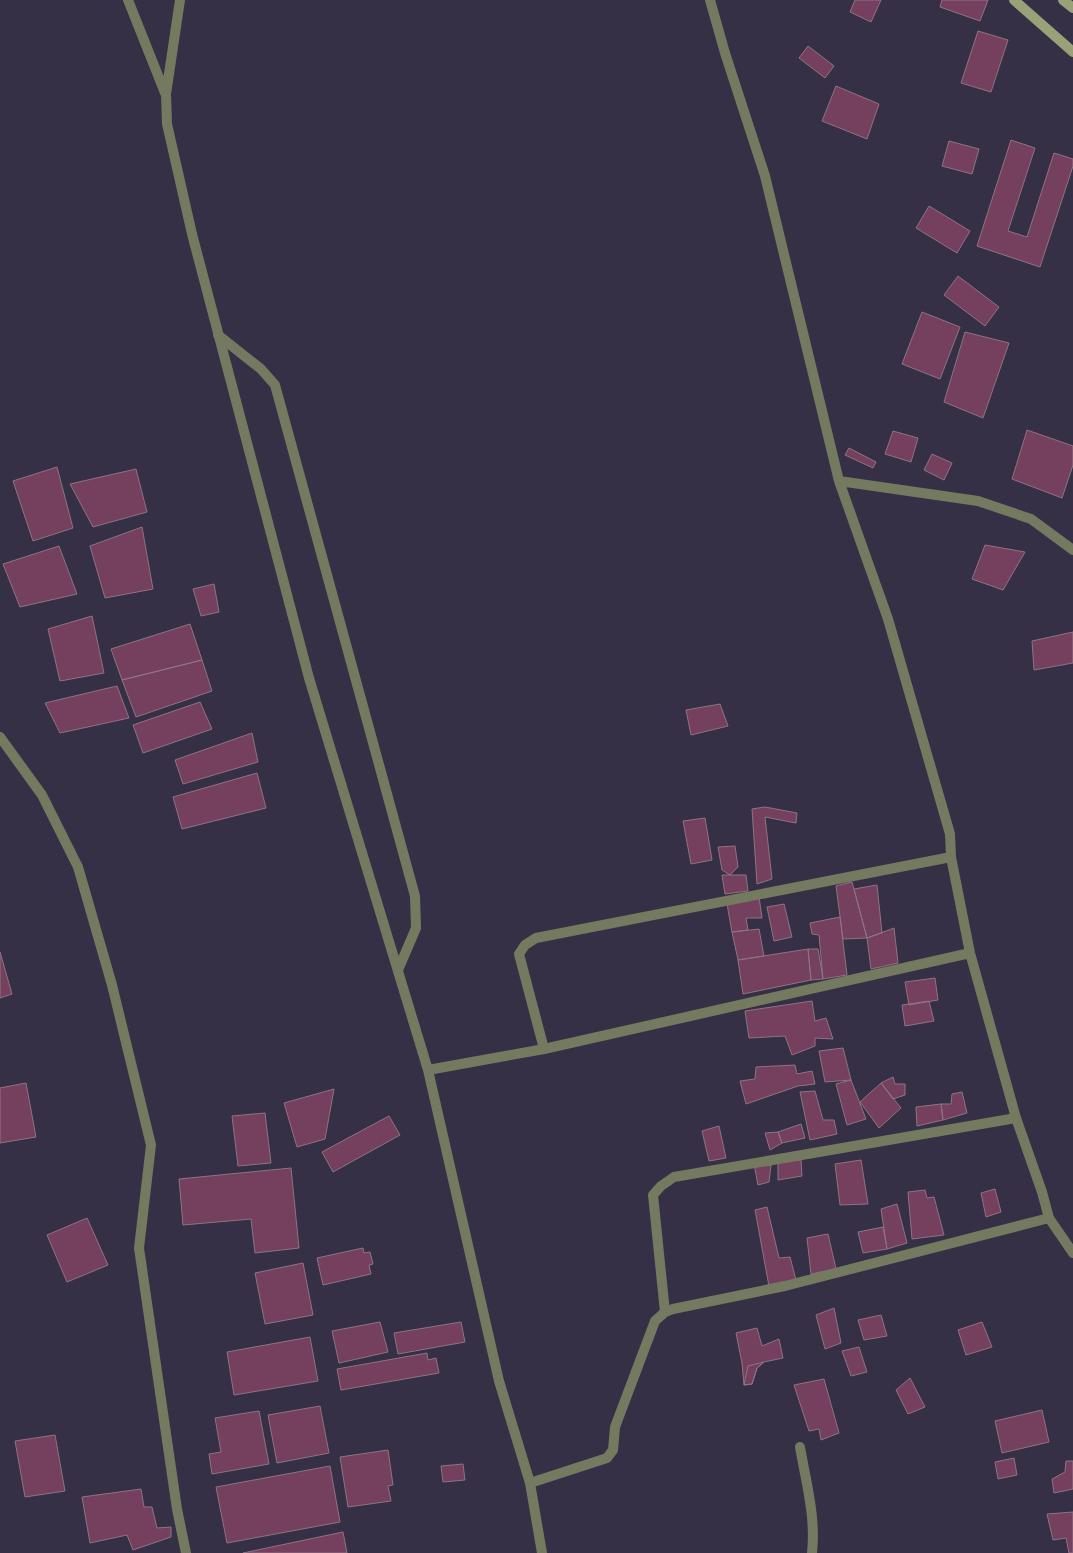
<svg xmlns="http://www.w3.org/2000/svg" width="1073" height="1553" font-family="Manrope,sans-serif">
<style>
.building{fill:#753f5e;stroke:#8e7482}
.lines{fill:none;stroke-linecap:round;stroke-linejoin:round}
.service{stroke:#747a60;stroke-width:10}
.minor{stroke:#747a60;stroke-width:10}
.secondary{stroke:#98a177;stroke-width:10}
</style>
<rect width="100%" height="100%" fill="#353046"/>
<path class="building" d="M855,0h26l-10,22 -21,-10z
M942,0h46l-8,21 -40,-14z
M978,31l30,9 -17,52 -30,-9z
M808,46l26,20 -9,12 -26,-20z
M836,86l43,18 -12,35 -45,-18z
M1011,140l24,8 -27,83 19,6 27,-84 19,6v7l-33,101 -63,-21z
M949,141l30,8 -7,25 -30,-8z
M929,206l41,25 -13,22 -41,-25z
M958,276l41,31 -14,19 -41,-31z
M922,312l38,15 -20,52 -38,-15z
M965,332l44,11 -26,75 -39,-16z
M1027,430l46,16v19l-11,33 -50,-19z
M893,431l25,7 -7,24 -26,-8z
M849,448l27,14 -3,6 -28,-13z
M932,454l20,9 -8,17 -20,-10z
M57,467l16,61 -40,13 -20,-60z
M136,469l11,43 -54,15 -23,-43z
M142,527l11,62 -48,9 -15,-52z
M985,545l40,7 -22,38 -31,-11z
M59,546l18,48 -57,13 -17,-43z
M214,584l5,28 -18,4 -8,-27z
M92,616l12,57 -44,8 -12,-52z
M190,624l12,36 -80,20 -11,-31z
M1073,632v31l-39,7 -2,-29z
M202,660l10,31 -76,26 -14,-37z
M117,686l12,32 -69,15 -15,-30z
M200,702l12,27 -69,24 -10,-28z
M720,704l8,22 -37,9 -5,-25z
M252,733l6,29 -75,22 -8,-24z
M257,773l9,35 -84,21 -9,-32z
M765,807l32,6 -1,10 -31,-6 7,62 -15,5 -5,-75z
M705,818l7,42 -21,4 -8,-43z
M735,846l3,21 -8,8 -8,-5 -4,-23z
M722,875h24l2,16 -23,3z
M852,882l15,56 -24,1 -7,-53z
M877,885l5,48 -15,5 -13,-49z
M759,897l3,21h-16l2,12 -16,2 -5,-28z
M784,904l8,33 -18,4 -7,-34z
M840,917l7,58 -24,4 -4,-44 -7,-1 -2,-11z
M894,928l4,35 -27,6 -4,-31z
M759,929l5,27 -26,4 -6,-28z
M808,949l3,31 -68,14 -5,-34z
M808,949h10l5,30 -12,1z
M0,952l12,42 -12,4z
M935,978l3,22 -29,5 -4,-23z
M812,1001l3,20 11,-3 7,21 -18,-1v8l-23,9 -7,-19 -36,2 -4,-27z
M929,1001l5,20 -29,5 -3,-21z
M843,1048l8,32 -26,2 -6,-31z
M795,1065l2,9 15,-3 3,13 -17,2 -52,18 -6,-23 15,-2 1,-12z
M893,1077l2,7h10v11l-12,4 -12,-16z
M851,1080l15,39 -19,6 -11,-41z
M26,1083l10,54 -36,6v-55z
M881,1083l20,25 -22,20 -19,-26z
M334,1089l-9,50 -28,8 -13,-44z
M815,1091l8,29h11l3,14 -27,6 -10,-48z
M962,1092l5,21 -24,7 -2,-16h10l1,-10z
M941,1104l2,16 -26,6 -1,-19z
M265,1113l6,50 -33,3 -6,-50z
M389,1116l11,19 -67,37 -11,-20z
M801,1124l4,14 -23,5 -4,-11z
M719,1126l7,32 -17,3 -7,-30z
M778,1132l4,11 -12,7 -5,-17z
M801,1160l1,16 -24,4v-18z
M861,1160l7,44 -28,1 -5,-41z
M754,1164l17,1 -2,17 -11,3z
M291,1168l8,80 -44,5 -4,-34 -68,6 -4,-46z
M995,1189l6,23 -15,5 -5,-24z
M925,1190l2,8 7,-1 10,38 -32,4 -4,-47z
M897,1204l10,39 -20,6 -6,-40z
M767,1207l12,51 11,-1 6,23 -27,6 -14,-76z
M87,1218l21,47 -41,17 -20,-47z
M883,1227l4,22 -24,4 -5,-21z
M828,1234l8,35 -25,5 -4,-36z
M363,1248l1,5 6,-1 3,12 -4,1 2,9 -48,11 -6,-27z
M303,1263l10,52 -48,9 -10,-51z
M834,1308l7,35 -16,6 -9,-34z
M881,1315l6,21 -23,4 -6,-20z
M380,1322l8,30 -49,11 -7,-32z
M461,1322l4,20 -67,12 -4,-21z
M982,1322l10,25 -26,8 -8,-25z
M757,1328l5,18 17,-7 4,19 -19,4 -7,6 -5,16 -8,1 -2,-22 -6,-30z
M310,1337l8,44 -84,14 -7,-43z
M859,1347l8,25 -16,4 -9,-25z
M427,1353l1,7 8,-2 3,15 -98,17 -4,-21z
M764,1362l-7,6 -5,16 -8,1 4,-19z
M910,1378l15,29 -17,7 -12,-24z
M824,1379l15,54 -18,7 -2,-11 -10,2 -15,-46z
M320,1406l9,47 -52,10 -9,-48z
M1042,1410l7,32 -47,11 -7,-32z
M259,1411l10,53 -57,10 -3,-20 12,-2 -6,-34z
M55,1435l10,56 -40,6 -10,-56z
M388,1450l5,35 -5,1 3,15 -43,6 -8,-50z
M1014,1458l3,17 -19,4 -3,-17z
M1066,1461h7v28l-19,4 -2,-14 13,-7z
M463,1464l2,16 -22,2 -2,-16z
M330,1466l10,56 -113,21 -11,-56z
M141,1489l3,18h8l5,21 14,-1v10l-38,13 -6,-15 -37,8 -8,-46z
M1073,1512v41h-4l-3,-15 -13,2 -6,-26z
M343,1532l4,21h-104z"/>
<g class="lines">
<path class="service" d="M218,335l43,34 14,16 140,511 1,32 -18,42
M800,1447c6,35 16,70 12,106"/>
<path class="minor" d="M128,0l37,93
M180,0l-14,94 1,30 25,110 117,444 119,392 71,311 31,102 12,70
M710,0l15,53 40,123 74,305 49,138 62,215 1,23 19,96 46,165 26,74 7,26 24,35
M839,481l139,20 53,18 42,31
M0,737l42,58 36,72 34,118 39,160 -12,103 38,261 9,44
M544,1049l-25,-95 6,-9 11,-7 415,-81
M428,1070l116,-21 426,-96
M665,1312l-12,-117 8,-9 13,-9 342,-59
M530,1483l77,-25 6,-8 2,-23 40,-106 10,-9 8,-3 112,-23 264,-68"/>
<path class="secondary" d="M1014,0l59,52
M1063,0l10,8"/>
</g>
</svg>
